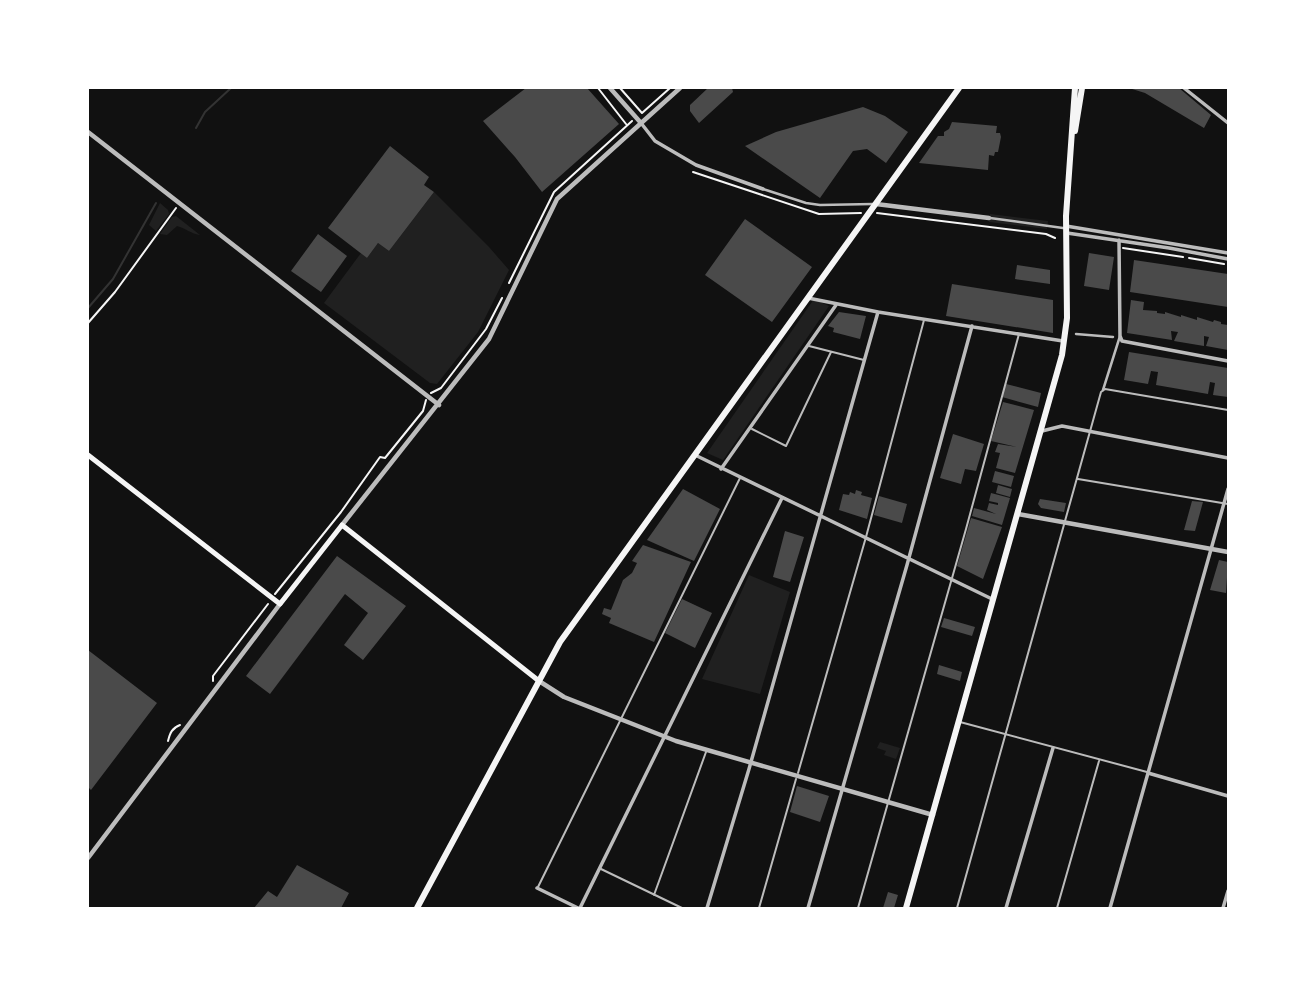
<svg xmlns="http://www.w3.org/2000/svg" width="1316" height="996" font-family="'IBM Plex Sans',sans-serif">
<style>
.green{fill:#202020}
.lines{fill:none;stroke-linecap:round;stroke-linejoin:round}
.stream{stroke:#333;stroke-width:2}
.building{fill:#4a4a4a}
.path{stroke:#f5f5f5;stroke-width:2}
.service{stroke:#bcbcbc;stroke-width:2}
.pedestrian{stroke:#bcbcbc;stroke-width:2.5}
.minor{stroke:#bcbcbc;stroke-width:3.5}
.tertiary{stroke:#bcbcbc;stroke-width:4.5}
.secondary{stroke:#f5f5f5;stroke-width:5}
.primary{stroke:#f5f5f5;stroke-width:6}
</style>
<rect width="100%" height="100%" fill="#111"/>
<path class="green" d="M434,192l55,55 20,23 -31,62 -41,52 -7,-1 -106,-80 37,-50 6,5 11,-15 11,8z
M160,203l8,7 1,4 -13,17 -7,-6z
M990,214l58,7 -1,8 -58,-7z
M176,216l24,19c-11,-2 -12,-6 -23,-9l-10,9 -7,-1 12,-17z
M814,299l15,7 -106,154 -16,-7z
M749,575l41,17 -30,102 -58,-15z
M880,742l20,6 -4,11 -12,-4 2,-4 -9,-3z"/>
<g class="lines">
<path class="stream" d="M196,128l9,-16 26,-24
M88,308l25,-29 43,-76"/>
</g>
<path class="building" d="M526,88h61l32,36 -77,68 -27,-35 -32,-36z
M708,88h24l1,4 -34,31 -9,-12v-6z
M1129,88h50l32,27 -7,13 -59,-35z
M863,107l22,9 23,16 -22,31 -19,-14 -14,2 -33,47 -75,-52 31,-14z
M952,122l45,4 -1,7h4l1,4 -3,15h-3l-1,4 -5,-1 -1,15 -69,-7 19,-27h6v-4l5,-3z
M390,146l39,31 -5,8 10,7 -45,59 -11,-8 -11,15 -39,-30z
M745,219l67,48 -40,55 -67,-47z
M318,234l29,22 -26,36 -30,-21z
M1089,253l25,4 -5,33 -25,-4z
M1134,260l94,14v33l-98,-15z
M1017,265l33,5v14l-35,-5z
M952,284l101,16v33l-107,-17z
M1131,300l13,2 -1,8 14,1v2l8,1v-2l16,5v-2l16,5v-3l16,5 1,-2 7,2v2l7,1v25l-22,-4 3,-9 -5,-1v10l-30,-5 4,-9 -7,-1 1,9 -45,-7z
M839,312l27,4 -6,23 -27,-7 1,-4 -6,-2z
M1129,352l99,16v29l-15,-2 2,-12 -5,-1 -2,12 -52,-9 2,-13 -7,-1 -3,13 -24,-4z
M1006,384l35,9 -3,14 -36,-10z
M1003,402l31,8 -19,63 -19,-5 4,-15 -5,-1 3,-8 19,3 -26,-6z
M953,434l31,10 -8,27 -11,-2 -4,15 -21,-6z
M995,471l19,5 -3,11 -19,-5z
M998,485l14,4 -2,8 -14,-4z
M683,489l37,20 -26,52 -47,-21z
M856,490l6,2 -1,3 11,3 -5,21 -28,-9 4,-16 6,1 1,-3 5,2z
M991,493l19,5 -8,27 -30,-9 2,-8 22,6 -9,-4 2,-7 9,2v-2l-9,-2z
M879,496l28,8 -5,19 -28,-8z
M1040,499l26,4 -2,9 -23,-4 -3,-4z
M1192,501l11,1 -8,29 -11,-1z
M971,518l31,9 -19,52 -26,-13z
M785,531l19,6 -14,45 -17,-5z
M643,545l48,17 -37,80 -45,-19 2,-5 -9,-4 2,-6 7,2 12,-30 9,-7 5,-10 -5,-2z
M337,556l69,50 -43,54 -19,-15 24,-32 -23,-19 -75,100 -24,-18z
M1219,560l9,2 -2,31 -16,-3z
M682,599l30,14 -17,35 -30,-15z
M944,618l31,9 -3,9 -31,-9z
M88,650l69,53 -66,87 -3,-3z
M939,665l23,7 -2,9 -23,-7z
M797,786l32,10 -9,26 -30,-10z
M297,865l52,28 -8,15h-87l14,-17 9,6z
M888,892l10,3 -4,13h-11z"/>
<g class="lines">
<path class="path" d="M598,88l28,36
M620,88l22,25
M642,113l28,-25
M693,172l126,42 42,-1
M877,213l169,21 9,4
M1123,248l60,9
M1189,258l35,6
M509,283l45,-91 78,-71
M88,323l27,-31 61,-84
M431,393l10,-5 45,-59 16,-31
M275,594l66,-82 39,-55 5,1 38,-47 3,-11
M213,681v-5l55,-72
M168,741c2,-8 4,-13 12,-16"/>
<path class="service" d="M809,346l55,14
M752,429l34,17 45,-94
M1078,479l150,25
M960,722l187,50
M798,773l68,-236 58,-217
M601,869l81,39
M538,887l202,-409
M654,895l52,-143
M759,908l37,-129
M858,908l108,-379 53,-195
M957,908l144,-516 4,-3 123,21
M1057,908l42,-147"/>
<path class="pedestrian" d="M763,189l43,14 14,2 53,-1
M990,218l73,10
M1076,334l37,3
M1103,390l17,-54"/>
<path class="minor" d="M1184,88l44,35
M641,123l14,18 41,24 67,24
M1066,226l162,27
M1067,233l102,15 59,11
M1119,240l1,96 2,5 106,20
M808,298l70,14 185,29
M1042,431l20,-5 166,32
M695,455l297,144
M721,469l115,-164
M1148,773l80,23
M537,888l41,20
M580,908l202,-410
M707,908l42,-139 129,-457
M808,908l99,-343 65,-239
M1006,908l47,-160
M1110,908l118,-419
M1223,908l5,-17"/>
<path class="tertiary" d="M610,88l31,35
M88,132l351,273
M876,204l113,14
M1018,514l210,38
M342,525l147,-186 68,-140 123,-111
M539,681l25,16 112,44 257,74
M88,858l192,-254"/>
<path class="secondary" d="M88,455l192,149 62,-79 197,156"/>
<path class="primary" d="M1075,131l7,-43
M417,908l143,-266 399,-554
M906,908l156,-553 5,-37 -1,-102 9,-128"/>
</g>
<rect width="1316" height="996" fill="none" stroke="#ffffff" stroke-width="178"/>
</svg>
